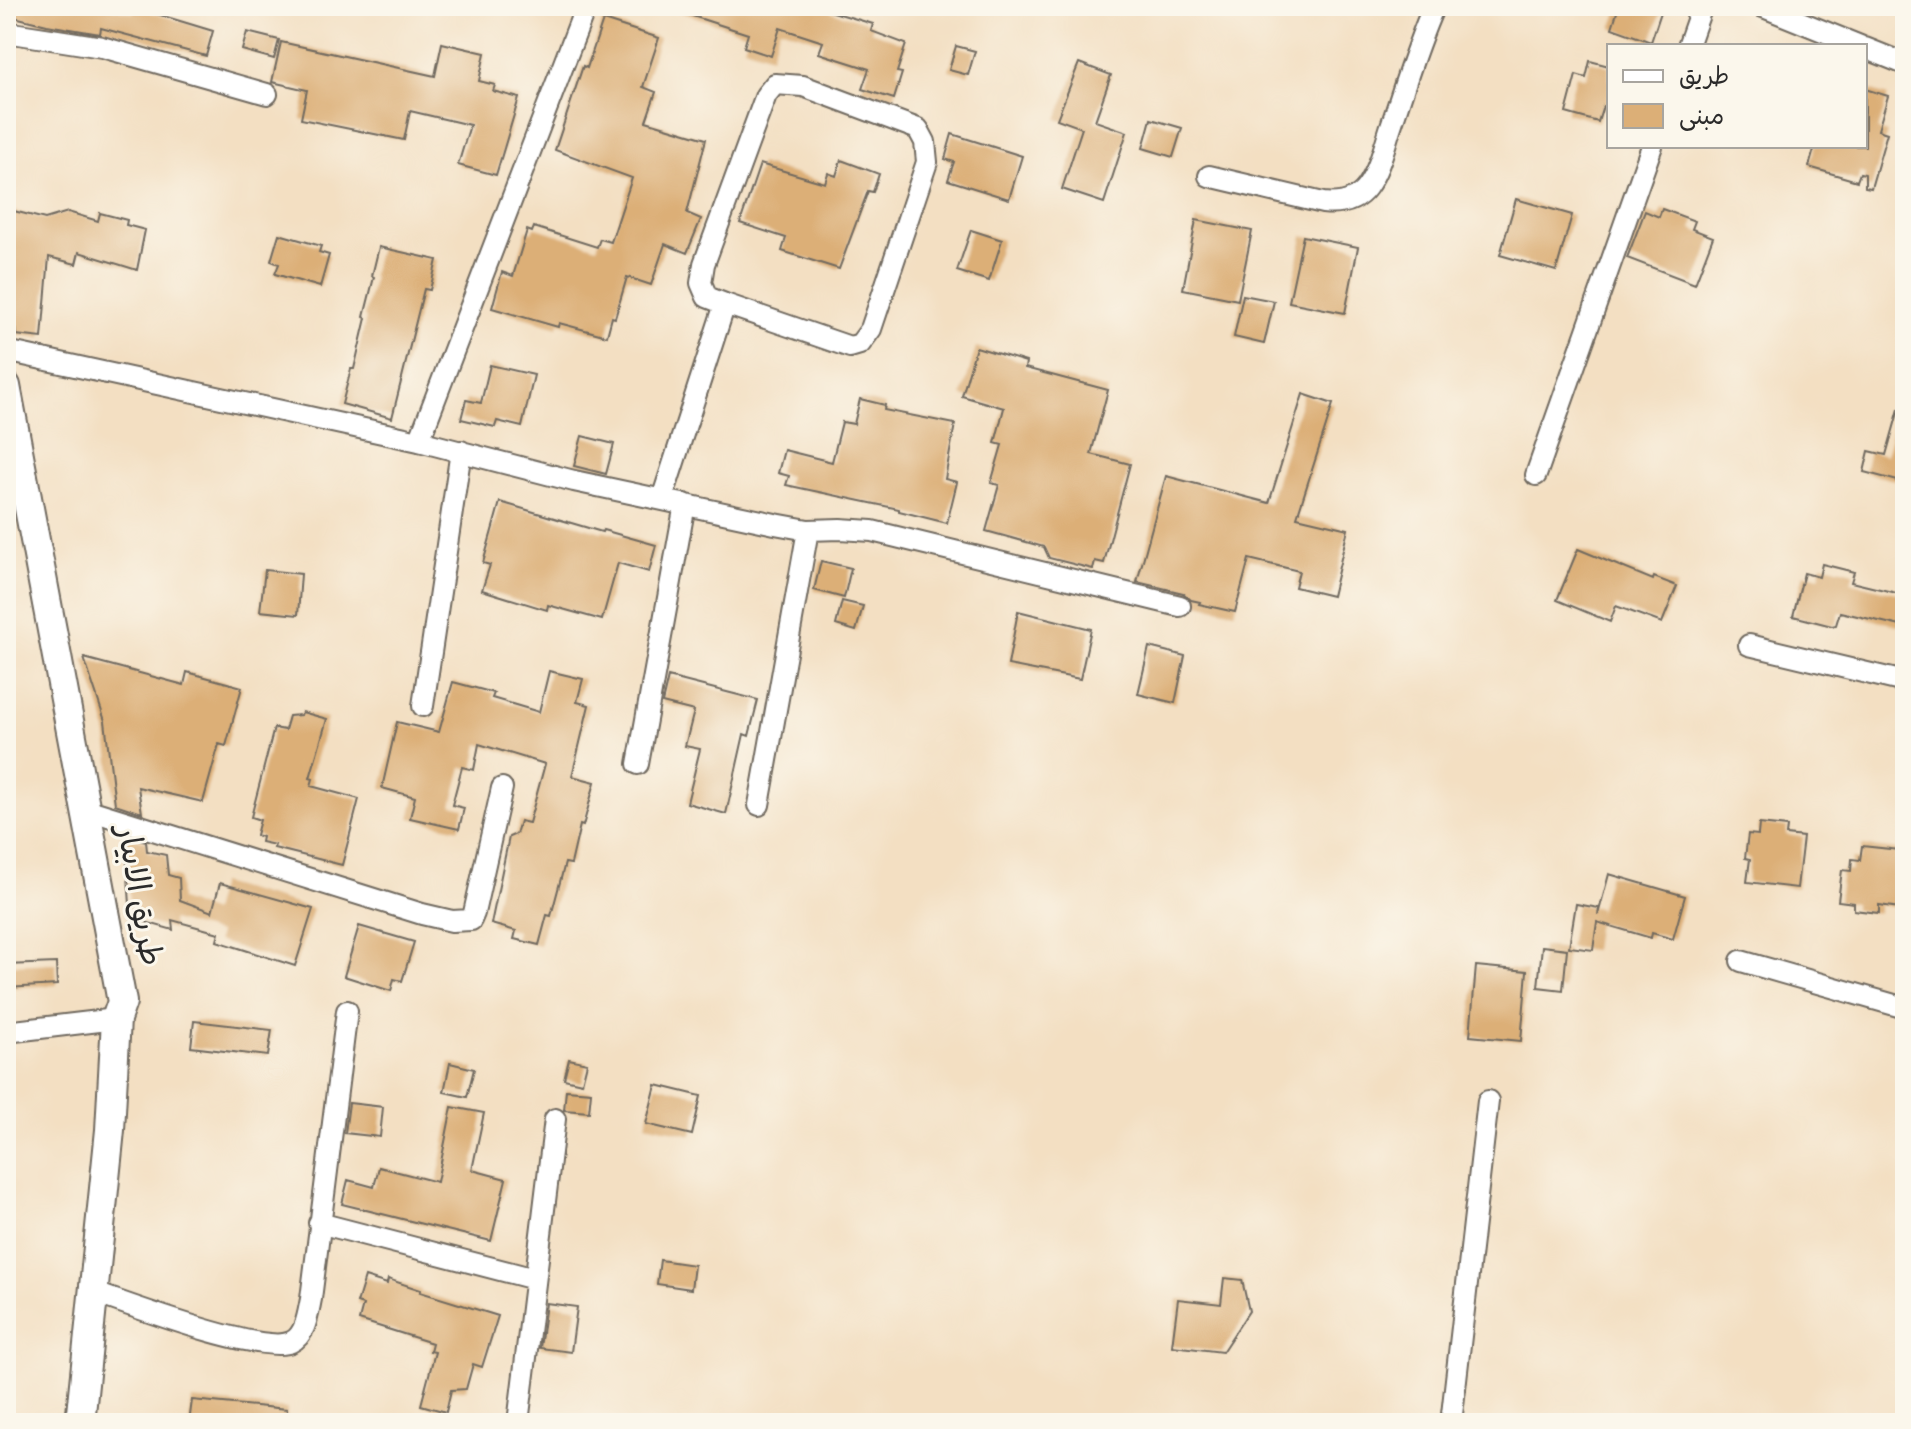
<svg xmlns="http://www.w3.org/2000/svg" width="1911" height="1429" font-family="'Indie Flower','Playpen Sans Arabic',sans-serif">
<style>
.building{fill:#dcaf77}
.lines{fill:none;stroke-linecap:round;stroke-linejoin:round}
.minor-casing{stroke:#716a60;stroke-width:24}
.secondary-casing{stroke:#716a60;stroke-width:32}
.minor{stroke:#fff;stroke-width:20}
.secondary{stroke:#fff;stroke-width:28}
.labels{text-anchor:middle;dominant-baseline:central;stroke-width:6;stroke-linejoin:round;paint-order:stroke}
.street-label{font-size:32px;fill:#2b2b2b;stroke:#fbf7ec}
</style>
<rect width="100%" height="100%" fill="#fbf7ec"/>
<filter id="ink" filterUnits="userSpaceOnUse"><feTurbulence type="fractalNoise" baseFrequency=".0125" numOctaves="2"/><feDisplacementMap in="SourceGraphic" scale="16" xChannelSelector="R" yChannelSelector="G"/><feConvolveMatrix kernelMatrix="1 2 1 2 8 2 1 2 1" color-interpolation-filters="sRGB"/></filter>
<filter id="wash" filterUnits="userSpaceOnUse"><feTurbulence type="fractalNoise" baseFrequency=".006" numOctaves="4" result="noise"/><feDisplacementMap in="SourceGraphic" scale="32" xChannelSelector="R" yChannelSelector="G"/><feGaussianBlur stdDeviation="1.8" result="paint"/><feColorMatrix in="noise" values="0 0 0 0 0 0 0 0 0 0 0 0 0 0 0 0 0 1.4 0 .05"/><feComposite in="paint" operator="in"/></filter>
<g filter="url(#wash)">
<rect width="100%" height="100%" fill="#f3dfc2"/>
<g id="blocks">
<path class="building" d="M6,6h97l30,7 1,-6 79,24 -7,25 -105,-28 -1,6 -53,-9 -41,-10z
M675,6h138l60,18 -2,7 35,13 -9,28 5,1 -8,26 -32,-10 7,-20 -50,-16 4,-11 -43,-14 -9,28 -27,-9 4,-13 -74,-24z
M1619,6h44l-12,36 -39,-14z
M603,20l56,18 -16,49 13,5 -10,29 60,18 -19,74 14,6 -14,34 -22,-9 -14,41 -24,-8 -12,41 -3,-1 -5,19 -48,-13 -1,4 -66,-19 10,-36 11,4 14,-46 5,2 2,-5 63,20 3,-8 11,3 21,-64 -77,-28 28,-84 4,2z
M247,32l32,8 -5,19 -32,-9z
M281,42l154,34 7,-33 43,10 -6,28 16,4 -2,6 26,7 -23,77 -38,-10 12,-40 -60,-14 -6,29 -103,-21 6,-29 -35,-8z
M956,46l19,5 -7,24 -19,-5z
M1590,61l19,5v42l-6,-2 -5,16 -32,-9 10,-38 10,3z
M1079,63l32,12 -16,46 32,11 -23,71 -42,-14 20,-61 -25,-9z
M1865,89l23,7 -10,34 9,3 -16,55 -6,-1v-13l-5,-1 -3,8 -48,-14 6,-21h50z
M1151,119l31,9 -9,29 -30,-9z
M952,134l70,22 -13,43 -61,-19 6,-18 -9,-3z
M841,160l38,14 -6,18 -5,-1 -29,78 -57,-18 4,-13 -46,-15 20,-59 65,19 3,-10 8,3z
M1516,199l56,16 -16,56 -56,-16z
M6,209l39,10 23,-7 30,9 2,-8 27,7 -1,5 19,5 -8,40 -58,-18 -3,12 -27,-7 -7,81 -26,-3 -10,-80z
M1662,209l33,12 -3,8 21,8 -18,47 -68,-26 18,-47 14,6z
M1196,220l56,11 -14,69 -55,-11z
M971,230l31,10 -13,41 -32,-10z
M279,234l42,12 -2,6 10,3 -9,32 -45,-13 4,-10 -8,-3z
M1303,236l55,11 -13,66 -56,-11z
M379,247l58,13 -7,30 -6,-1 -32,129 -50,-14 9,-35h3l12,-51 -2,-1 10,-40 -2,-1z
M1243,295l31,6 -10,43 -30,-7z
M976,347l50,15 -1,6 83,22 -17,64 39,10 -26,99 -9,-2 -2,8 -44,-11 -5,-11 -58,-16 13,-46 -8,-2 11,-38 -7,-2 9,-35 -42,-12z
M490,365l44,10 -12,52 -25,-6 -2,6 -34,-8 5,-19 15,3z
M1303,394l30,10 -36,113 51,12 -16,67 -37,-9 4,-16 -50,-12 -14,53 -36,-8 1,-2 -9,-2 -8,-7 -46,-11 29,-106 103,27z
M860,399l25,6 -1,5 71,14 -10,55 12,3 -10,41 -48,-12v-2l-113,-24 3,-9 -11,-3 6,-23 48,12 10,-40 12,2z
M1899,409l6,1v73l-41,-11 5,-21 17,4z
M582,436l32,8 -8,30 -32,-8z
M500,502l102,30 1,-2 53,15 -7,27 -31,-9 -16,57 -54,-15 -1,5 -65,-20 8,-25 -7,-2z
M1578,549l75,31 1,-3 23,9 -15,37 -46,-17 -6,16 -53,-22z
M821,561l30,7 -7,30 -30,-8z
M1822,564l32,8 -3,10 54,13v32l-65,-15 -4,13 -4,1 -39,-10 11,-43 15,4z
M265,570l36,4 -3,41 -38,-4z
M842,601l21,5 -7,25 -20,-6z
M1018,611l73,18 -11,50 -72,-14z
M1149,647l36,9 -10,47 -37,-9z
M84,658l100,27 3,-13 55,15 -16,59 -7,-2 -16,58 -65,-15 4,26 -27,-9 -10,-83z
M549,671l34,8 -6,23 12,3 -17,71 23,6 -12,44 -3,-1 -9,39 -6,-1 -14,53 -4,-1 -8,30 -25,-6 2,-8 -25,-7 18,-87 7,-3 4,-13 9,2 16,-59 -66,-20 -5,26 -12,-3 -10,38 12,3 -5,21 -49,-11 5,-21 -33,-9 15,-66 42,10 14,-50 41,11 -2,5 47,14z
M668,677l90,23 -9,36 -5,-2 -18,80 -39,-11 13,-54 -15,-3 9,-35 -32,-8z
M302,712l25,7 -17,59 3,1 -2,7 48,13 -17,66 -68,-17 1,-3 -14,-3 1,-5 -6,-2 4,-15 -9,-3 23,-89 11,2 4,-14 12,-1z
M1759,824l28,3 -1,8 17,2 -6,51 -50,-6 3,-23 -5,-1 3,-24 10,1z
M125,835l21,6 1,10 19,4 2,20 11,3 1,22 32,12 8,-29 93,26 -18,57 -78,-25 2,-8 -47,-13 1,10 -42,-12z
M1862,846l37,4 -2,15 8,1 -5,42 -21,-3v8l-25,-3v-7l-16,-2 4,-31 9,1 1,-12 8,1z
M1609,874l76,22 -12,43 -21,-6 -1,5 -54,-16 -4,28 -24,-3 7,-43 23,4 -1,7z
M359,926l55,16 -12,39 -8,-2 -3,12 -47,-15z
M1542,946l25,3 -4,41 -25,-3z
M56,963l1,22 -51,3v-23z
M1476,966l51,5 -6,70 -51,-5z
M194,1021l78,9 -4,26 -77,-9z
M569,1059l18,4 -5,20 -18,-4z
M450,1063l24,6 -7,28 -23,-5z
M656,1085l45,11 -9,39 -46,-11z
M566,1090l25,2 -2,20 -25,-2z
M349,1103l34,4 -3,30 -35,-4z
M452,1107l32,6 -12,57 34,9 -15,62 -149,-37 6,-24 26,7 5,-20 58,15z
M660,1260l34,5 -3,24 -34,-5z
M365,1277l22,7 1,-5 33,11 -1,2 78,24 -16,51 -9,-3 -7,25 -15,1 -5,22 -25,-7 14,-53 -5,-1 2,-8 -73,-23 4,-15 -6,-2z
M1224,1278l18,2 7,31 -27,41 -50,-6 6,-47 43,5z
M546,1303l31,4 -6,45 -31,-4z
M192,1400l95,9v14h-98z"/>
</g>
</g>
<g filter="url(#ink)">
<use href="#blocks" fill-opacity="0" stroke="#716a60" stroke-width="2"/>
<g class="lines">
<defs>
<path id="minor" d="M1761,6l99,40
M6,32l96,15 165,47
M1688,46l14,-40
M1865,48l40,16
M775,84l28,2 115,43 7,13 2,20 -56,167 -11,15 -10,3 -125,-43 -18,-7 -6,-14 3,-19 62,-169z
M1209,176l114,27c17,2 33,-1 44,-16 12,-17 17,-39 23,-58 14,-41 26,-83 44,-123
M6,351l413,90 155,40 201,43 33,6 32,-1 32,2 308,75
M419,441l167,-435
M1536,475l116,-329
M662,499l63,-195
M1749,645l156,37
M423,706l38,-255
M638,764l47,-260
M759,805l49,-275
M86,809l336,105 30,7 19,-1 3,-7 28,-125
M1741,961l164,47
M6,1032l110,-13
M319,1223l216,56
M95,1293c35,12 167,62 196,49 15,-7 17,-29 20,-43l36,-288
M518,1423l37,-304
M1451,1423l37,-322"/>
<path id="secondary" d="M6,386l116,616 -6,17 -6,111 -30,293"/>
</defs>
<use href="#minor" class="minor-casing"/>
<use href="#secondary" class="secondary-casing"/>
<use href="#minor" class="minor"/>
<use href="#secondary" class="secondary"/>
</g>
</g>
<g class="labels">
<g class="street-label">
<text transform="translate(137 896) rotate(80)">طريق الابيار</text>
</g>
</g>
<rect width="1911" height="1429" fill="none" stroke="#fbf7ec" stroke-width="32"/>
<rect x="1607" y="44" width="260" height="104" fill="#fbf7ec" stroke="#a8a59f" stroke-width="2"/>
<rect x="1623" y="70" width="40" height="12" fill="#ffffff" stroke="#a8a59f" stroke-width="2"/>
<text x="1679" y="84" font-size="24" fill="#2b2b2b">طريق</text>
<rect x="1623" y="104" width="40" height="24" fill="#dcaf77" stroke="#a8a59f" stroke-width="2"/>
<text x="1679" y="124" font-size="24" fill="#2b2b2b">مبنى</text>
</svg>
